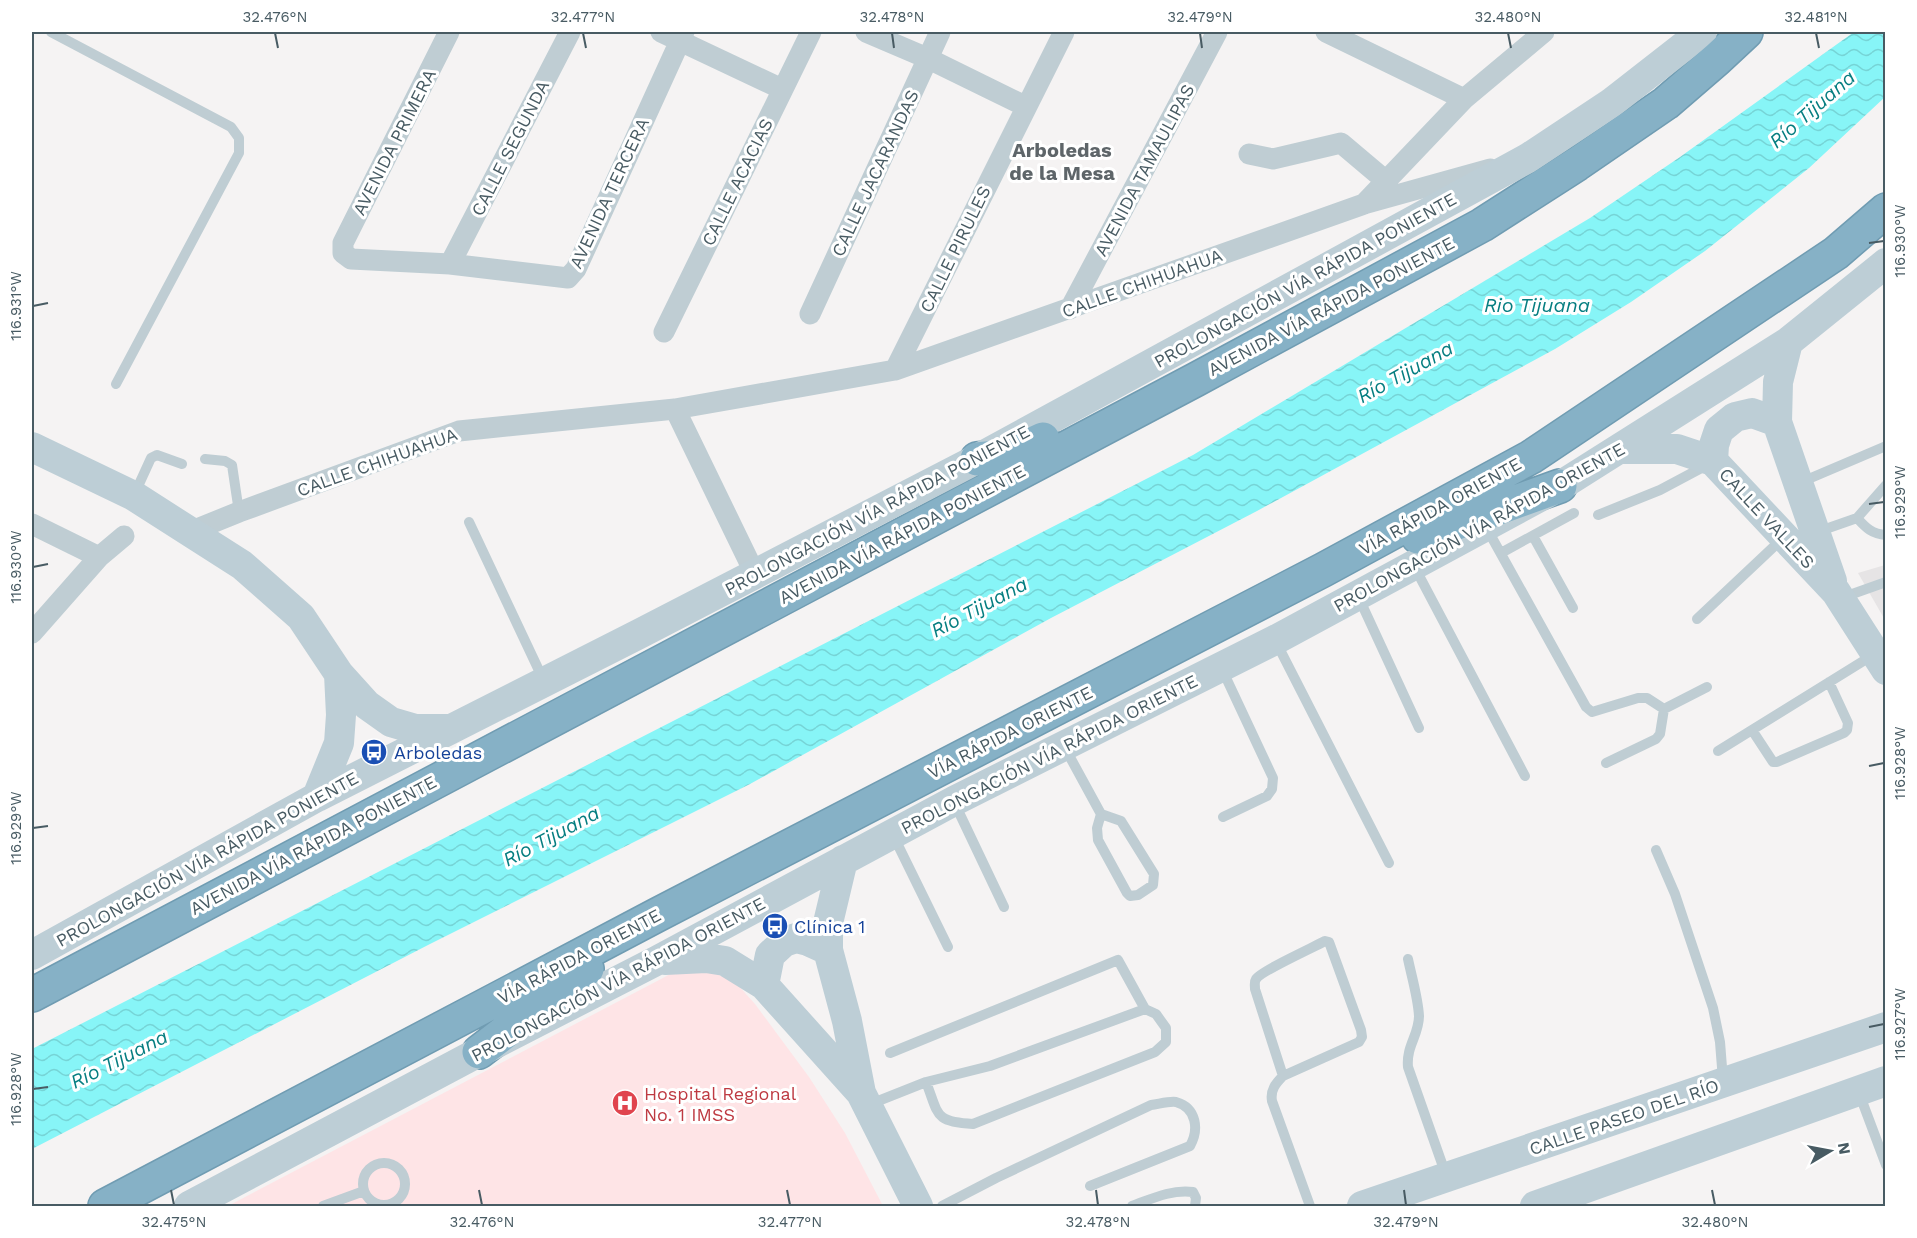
<svg xmlns="http://www.w3.org/2000/svg" width="1917" height="1238" font-family="'Work Sans',sans-serif">
<style>
.education{fill:#e6e4e5}
.medical{fill:#fee4e6}
.water{fill:url(#water-waves)}
.lines{fill:none;stroke-linecap:round;stroke-linejoin:round}
.highway-casing{stroke:#709cb2;stroke-width:36}
.lane{stroke:#bfcdd3;stroke-width:10}
.street{stroke:#bfcdd3;stroke-width:21}
.secondary{stroke:#bdced6;stroke-width:30}
.highway{stroke:#86b1c6;stroke-width:33}
.ticks{fill:none;stroke:#485b63;stroke-width:2}
.labels{text-anchor:middle;dominant-baseline:central;stroke-width:6;stroke-linejoin:round;paint-order:stroke}
.street-label{font-size:18px;fill:#485b63;stroke:#fff}
.transit-label{font-size:18px;fill:#164399;stroke:#fff;text-anchor:start}
.health-label{font-size:18px;fill:#be3a42;stroke:#fff;text-anchor:start}
.water-label{font-size:20px;font-style:italic;fill:#067e81;stroke:#fff}
.neighbourhood-label{font-size:20px;font-weight:bold;fill:#5e6569;stroke:#fff}
.neatline{fill:none;stroke:#485b63;stroke-width:2}
.ticks-label{font-size:15px;text-anchor:middle;fill:#485b63}
</style>
<defs>
<pattern id="water-waves" width="16" height="10" patternUnits="userSpaceOnUse" patternTransform="scale(1.5)"><rect width="16" height="10" fill="#87f5f7"/><path d="M0 5q4-4 8 0t8 0" fill="none" stroke="#76d4d6"/></pattern>
</defs>
<rect width="100%" height="100%" fill="#f5f3f3"/>
<path class="education" d="M1885,565v55l-27,-47z"/>
<path class="medical" d="M711,971l25,12 19,21 54,73 36,56 38,73h-655l433,-227 11,-6z"/>
<path class="water" d="M1854,32h31v65l-76,71 -104,83 -74,51 -76,47 -298,162 -206,107 -301,166 -320,160 -398,205v-100l1161,-594 397,-237 90,-61z"/>
<g class="lines">
<defs>
<path id="highway" d="M977,459l29,-3 37,-17
M1418,537l142,-51
M32,995l1163,-615 287,-155 95,-61 89,-61 51,-44 29,-27
M479,1052l108,-83
M105,1206l552,-291 666,-345 208,-113 305,-204 50,-43"/>
</defs>
<use href="#highway" class="highway-casing"/>
<path class="lane" d="M51,32l180,95 8,11v15l-123,231
M205,459l20,2 7,4 7,47
M1799,483l87,-37
M135,493l16,-35 6,-3 25,9
M1598,515l62,-25 47,-25
M1857,518c9,10 15,16 29,17
M469,522l74,157
M1486,527l100,180 6,5 46,-14h9l17,11 43,-22
M1817,532l40,-14 29,-33
M1533,536l40,72
M1501,553l73,-40
M1414,566l111,210
M1358,596l61,132
M1841,598l45,-16
M1697,619l85,-80
M1275,640l114,223
M1221,667l52,111 -1,11 -5,7 -44,21
M1752,730l21,32h4l67,-29 3,-3 1,-7 -19,-41
M1065,748l36,66 20,7 33,53 -1,11 -15,10 -8,1 -3,-3 -29,-53 -1,-12 4,-14
M1718,751l155,-96
M1606,763l50,-24 4,-5 4,-25
M955,804l49,103
M894,837l54,110
M1656,850l19,44 38,114 7,34 3,38
M1408,959c4,19 10,39 11,57 0,19 -13,30 -11,51l38,108
M890,1053l228,-93 27,49 11,5 10,14v14l-11,10 -182,72c-39,-2 -34,-9 -47,-42
M1283,1076l76,-34 3,-5 -1,-7 -32,-88 -4,-1c-11,6 -64,30 -69,38 -2,3 -1,6 -1,10l28,87c-7,7 -13,14 -11,25l38,105
M1859,1093l27,72
M868,1105l58,-23 64,-16 155,-57
M363 1184a21 21 0 1 1 42 0a21 21 0 1 1-42 0Z
M323,1206l41,-15
M942,1206l54,-28 155,-73c8,-1 18,-4 25,-3 21,6 23,28 14,44l-100,40
M1132,1206c19,-7 40,-17 61,-14l3,6 -1,8"/>
<path class="street" d="M449,32l-106,211v10l8,6 99,5 118,14 8,-9 108,-237
M661,32l121,57
M866,32l61,26 98,48
M1326,32l138,67
M1249,154l24,5 68,-16 45,38
M1364,204l100,-105 80,-67
M450,264l120,-232
M1070,309l147,-277
M810,314l130,-282
M664,332l147,-300
M895,370l169,-338
M675,409l80,165
M32,524l67,33
M192,531l47,-19 220,-81 216,-22 220,-39 469,-166 126,-35
M32,633l67,-76 25,-21"/>
<path class="secondary" d="M1788,342l-10,40 -1,40 55,159
M32,447l102,49 108,69 59,52 38,57 28,31 24,17 24,7h33
M1621,449h56l36,12 123,131 50,78
M1713,461l1,-16 5,-15 16,-13 17,-4 25,9
M317,797l22,-54 2,-28 -2,-41
M843,860l-15,63v27l19,71 14,72
M32,955l285,-158 322,-163 338,-175 551,-301 83,-55 91,-71
M665,960l41,-2 19,3 39,24 97,108 57,113
M764,985l6,-30 14,-13 12,-4 12,3 20,9
M189,1206l290,-154 179,-92 296,-159 321,-161 285,-154 228,-144 98,-79
M1362,1206l524,-179
M1535,1206l351,-125"/>
<use href="#highway" class="highway"/>
</g>
<path class="ticks" d="M275,33l3,15M583,33l3,15M892,33l2,15M1200,33l2,15M1508,33l3,15M1816,33l3,15M1869,243l15,-2M33,306l15,-3M1869,504l15,-2M33,567l15,-3M1869,766l15,-3M33,828l15,-2M1869,1027l15,-3M33,1089l15,-2M171,1190l3,15M479,1190l3,15M787,1190l3,15M1096,1190l2,15M1404,1190l2,15M1712,1190l3,15"/>
<defs>
<symbol id="bus-disc" viewBox="-11 -11 22 22"><circle r="9.5" fill="#1a4fb4" stroke="#fff"/><path d="M-5-6H5V4H4V6H2V4H-2V6H-4V4H-5ZM-3.5-4V0h7V-4ZM-3.5 1.2v1.5H-2V1.2ZM2 1.2v1.5H3.5V1.2Z" fill="#fff"/></symbol>
<symbol id="hospital-disc" viewBox="-11 -11 22 22"><circle r="9.5" fill="#e0444e" stroke="#fff"/><path d="M-5-5h3v3.5h4V-5h3V5h-3V1.5h-4V5h-3Z" fill="#fff"/></symbol>
</defs>
<g fill-rule="evenodd">
<use href="#bus-disc" x="359" y="737" width="30" height="30"/>
<use href="#bus-disc" x="760" y="911" width="30" height="30"/>
<use href="#hospital-disc" x="610" y="1088" width="30" height="30"/>
</g>
<g class="labels">
<g class="street-label">
<text transform="translate(394 142) rotate(-63)">AVENIDA PRIMERA</text>
<text transform="translate(510 148) rotate(-63)">CALLE SEGUNDA</text>
<text transform="translate(1144 170) rotate(-62)">AVENIDA TAMAULIPAS</text>
<text transform="translate(875 173) rotate(-65)">CALLE JACARANDAS</text>
<text transform="translate(737 182) rotate(-64)">CALLE ACACIAS</text>
<text transform="translate(609 193) rotate(-65)">AVENIDA TERCERA</text>
<text transform="translate(955 249) rotate(-64)">CALLE PIRULES</text>
<text transform="translate(1305 280) rotate(-29)">PROLONGACIÓN VÍA RÁPIDA PONIENTE</text>
<text transform="translate(1142 283) rotate(-20)">CALLE CHIHUAHUA</text>
<text transform="translate(1331 306) rotate(-28)">AVENIDA VÍA RÁPIDA PONIENTE</text>
<text transform="translate(377 462) rotate(-20)">CALLE CHIHUAHUA</text>
<text transform="translate(1440 506) rotate(-29)">VÍA RÁPIDA ORIENTE</text>
<text transform="translate(877 510) rotate(-28)">PROLONGACIÓN VÍA RÁPIDA PONIENTE</text>
<text transform="translate(1767 518) rotate(47)">CALLE VALLES</text>
<text transform="translate(1479 527) rotate(-29)">PROLONGACIÓN VÍA RÁPIDA ORIENTE</text>
<text transform="translate(902 534) rotate(-28)">AVENIDA VÍA RÁPIDA PONIENTE</text>
<text transform="translate(1010 732) rotate(-27)">VÍA RÁPIDA ORIENTE</text>
<text transform="translate(1049 754) rotate(-27)">PROLONGACIÓN VÍA RÁPIDA ORIENTE</text>
<text transform="translate(313 845) rotate(-28)">AVENIDA VÍA RÁPIDA PONIENTE</text>
<text transform="translate(207 859) rotate(-29)">PROLONGACIÓN VÍA RÁPIDA PONIENTE</text>
<text transform="translate(579 956) rotate(-28)">VÍA RÁPIDA ORIENTE</text>
<text transform="translate(618 979) rotate(-28)">PROLONGACIÓN VÍA RÁPIDA ORIENTE</text>
<text transform="translate(1624 1117) rotate(-19)">CALLE PASEO DEL RÍO</text>
</g>
<g class="transit-label">
<text x="394" y="752">Arboledas</text>
<text x="794" y="926">Clínica 1</text>
</g>
<g class="health-label">
<text x="644" y="1093">Hospital Regional<tspan x="644" dy="21">No. 1 IMSS</tspan></text>
</g>
<g class="water-label">
<text transform="translate(1812 109) rotate(-41)">Río Tijuana</text>
<text x="1537" y="305">Rio Tijuana</text>
<text transform="translate(1405 372) rotate(-29)">Río Tijuana</text>
<text transform="translate(979 607) rotate(-28)">Río Tijuana</text>
<text transform="translate(551 836) rotate(-28)">Río Tijuana</text>
<text transform="translate(119 1059) rotate(-27)">Río Tijuana</text>
</g>
<g class="neighbourhood-label">
<text x="1062" y="150">Arboledas<tspan x="1062" dy="23">de la Mesa</tspan></text>
</g>
</g>
<rect width="1917" height="1238" fill="none" stroke="#ffffff" stroke-width="66"/>
<g transform="translate(1830 1151) rotate(80)" stroke="#ffffff" stroke-width="4.5" paint-order="stroke">
<path d="M0-4.5L10 22L0 15L-10 22Z" fill="#485b63"/>
<text y="-9" font-size="16" font-weight="bold" text-anchor="middle" fill="#485b63">N</text>
</g>
<rect x="33" y="33" width="1851" height="1172" class="neatline"/>
<g class="ticks-label">
<text x="275" y="22">32.476°N</text>
<text x="583" y="22">32.477°N</text>
<text x="892" y="22">32.478°N</text>
<text x="1200" y="22">32.479°N</text>
<text x="1508" y="22">32.480°N</text>
<text x="1816" y="22">32.481°N</text>
<text transform="translate(1900 241) rotate(-90)" y="5">116.930°W</text>
<text transform="translate(16 306) rotate(-90)" y="5">116.931°W</text>
<text transform="translate(1900 502) rotate(-90)" y="5">116.929°W</text>
<text transform="translate(16 567) rotate(-90)" y="5">116.930°W</text>
<text transform="translate(1900 763) rotate(-90)" y="5">116.928°W</text>
<text transform="translate(16 828) rotate(-90)" y="5">116.929°W</text>
<text transform="translate(1900 1024) rotate(-90)" y="5">116.927°W</text>
<text transform="translate(16 1089) rotate(-90)" y="5">116.928°W</text>
<text x="174" y="1227">32.475°N</text>
<text x="482" y="1227">32.476°N</text>
<text x="790" y="1227">32.477°N</text>
<text x="1098" y="1227">32.478°N</text>
<text x="1406" y="1227">32.479°N</text>
<text x="1715" y="1227">32.480°N</text>
</g>
</svg>
